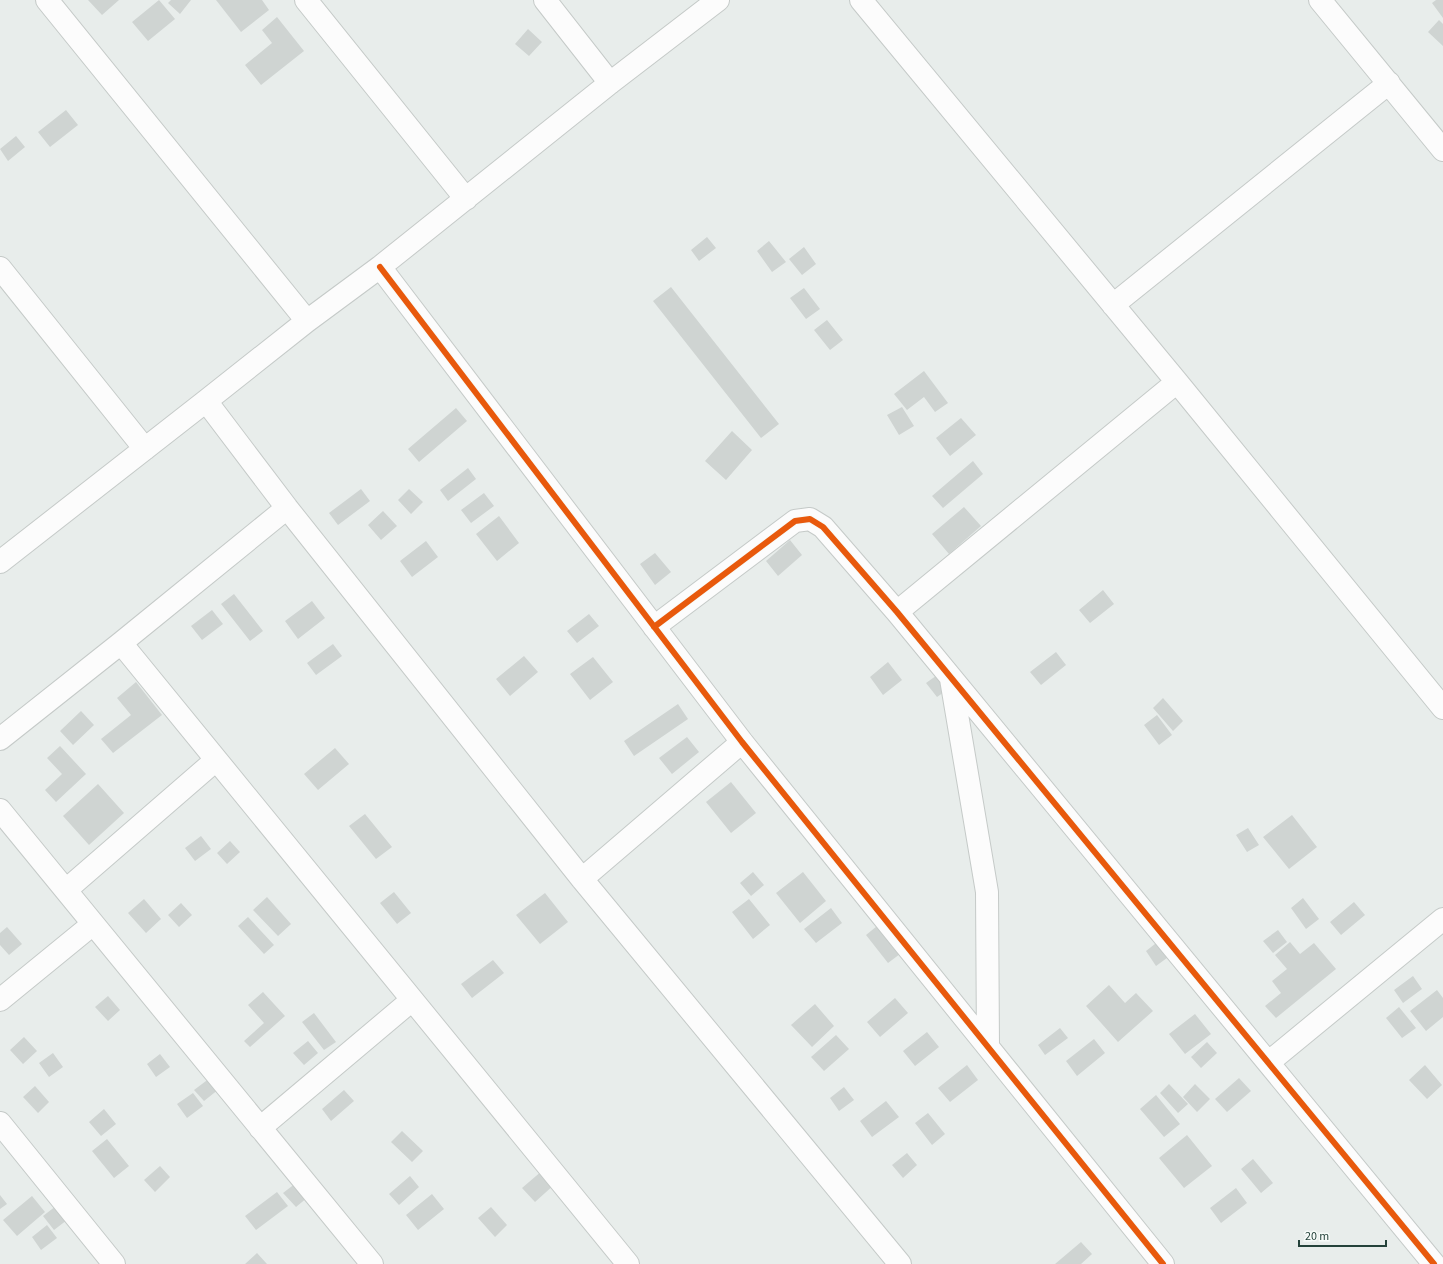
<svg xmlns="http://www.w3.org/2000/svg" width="1443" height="1264" font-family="'Source Sans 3',sans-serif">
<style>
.building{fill:#cfd4d2}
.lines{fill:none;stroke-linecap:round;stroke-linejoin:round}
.minor-casing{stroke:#c5cac8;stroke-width:24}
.minor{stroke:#fcfcfc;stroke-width:22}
.cycleway-casing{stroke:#f7fbf9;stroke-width:8}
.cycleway{stroke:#e8590c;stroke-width:6}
</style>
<rect width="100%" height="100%" fill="#e8edeb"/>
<path class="building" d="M88,0h31l-17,15z
M159,0l16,19 -27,22 -16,-19z
M171,0h20l-11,14 -12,-11z
M216,0h46l7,10 -28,22z
M1436,0h7v18l-11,-15z
M277,17l27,34 -43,34 -16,-20 27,-22 -10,-13z
M1439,20l4,4v22l-15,-14z
M528,29l14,13 -13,14 -14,-12z
M66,110l12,15 -28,22 -12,-15z
M16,136l9,11 -17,14 -8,-12z
M707,237l9,11 -17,13 -8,-11z
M769,241l17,21 -14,10 -15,-21z
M804,247l12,17 -14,11 -13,-16z
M671,287l108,137 -18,14 -108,-137z
M804,288l16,21 -14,10 -16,-21z
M827,320l16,20 -13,10 -16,-20z
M924,371l24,32 -13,9 -11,-15 -17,13 -13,-16z
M902,407l12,19 -15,9 -12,-20z
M456,408l11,13 -48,41 -11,-13z
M961,418l15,17 -26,21 -14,-18z
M732,431l20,19 -26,30 -21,-19z
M973,461l10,13 -40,34 -11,-12z
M468,468l8,11 -28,22 -8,-11z
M361,489l9,12 -32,24 -9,-12z
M409,489l14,13 -12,12 -13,-14z
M484,493l10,13 -23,17 -10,-13z
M964,507l17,19 -32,28 -17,-20z
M383,511l14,15 -16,14 -13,-15z
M499,516l20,27 -22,18 -21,-27z
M790,540l12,15 -24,21 -12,-15z
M426,541l12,16 -26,20 -12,-16z
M655,553l16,19 -16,13 -15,-21z
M1103,590l11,14 -24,19 -11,-13z
M234,594l29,37 -13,10 -29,-37z
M312,601l13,17 -27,21 -13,-18z
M212,610l11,14 -21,16 -11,-14z
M589,614l10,12 -22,17 -10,-12z
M333,644l9,12 -26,19 -9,-12z
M1056,652l10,13 -25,20 -11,-13z
M524,656l14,16 -28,24 -14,-17z
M593,657l20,25 -23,18 -20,-26z
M888,662l14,18 -19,15 -13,-18z
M940,673l10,15 -13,9 -11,-14z
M136,682l26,33 -49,38 -12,-14 30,-24 -14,-17z
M1163,698l20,23 -10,10 -20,-23z
M678,704l10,15 -54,37 -10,-15z
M81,711l13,14 -21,20 -13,-14z
M1157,715l15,20 -13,10 -15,-20z
M687,737l12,15 -27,22 -13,-16z
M60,746l26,28 -30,28 -11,-12 17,-16 -15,-16z
M335,748l14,16 -31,26 -14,-16z
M731,782l25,31 -25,20 -25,-31z
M98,784l26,29 -35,32 -26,-29z
M365,814l27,33 -16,12 -27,-33z
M1292,815l25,32 -28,22 -26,-32z
M1248,828l11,17 -12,7 -11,-17z
M201,836l10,13 -16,12 -10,-13z
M230,841l10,11 -13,12 -10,-11z
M753,872l11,13 -13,11 -11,-13z
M803,872l23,29 -26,22 -24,-30z
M394,892l17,21 -14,11 -17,-21z
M545,893l23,29 -28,22 -24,-29z
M267,897l24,27 -13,12 -25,-26z
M1303,898l16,21 -13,10 -15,-21z
M144,899l17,20 -15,14 -18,-20z
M749,899l21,26 -17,14 -21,-27z
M1354,902l11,13 -24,20 -11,-13z
M181,903l11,12 -13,12 -11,-12z
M831,908l11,15 -26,20 -12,-14z
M248,917l26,28 -10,9 -26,-28z
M882,922l22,29 -16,12 -22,-28z
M7,927l15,17 -13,11 -9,-10v-12z
M1278,930l9,12 -14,11 -10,-12z
M1160,940l11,15 -15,11 -10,-15z
M1290,942l10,12 14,-11 22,26 -60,49 -11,-12 16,-13 -9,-12 15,-12 -12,-14z
M493,960l11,13 -32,25 -11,-14z
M1413,976l9,13 -19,14 -9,-13z
M1109,985l16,18 11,-10 17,18 -35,31 -32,-36z
M1437,990l6,8v19l-17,14 -16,-20z
M263,992l22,24 -35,31 -6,-6 20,-18 -16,-18z
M108,996l12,14 -12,11 -13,-14z
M895,998l13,15 -28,24 -13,-15z
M815,1004l19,22 -22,21 -21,-22z
M1399,1007l17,21 -14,10 -16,-20z
M314,1013l22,29 -12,8 -22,-28z
M1195,1014l16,20 -26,20 -16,-20z
M1060,1028l8,10 -23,17 -7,-10z
M927,1032l12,15 -24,19 -12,-15z
M836,1035l13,14 -25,22 -13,-14z
M24,1037l13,14 -14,13 -13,-14z
M1094,1039l11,14 -28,23 -11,-15z
M308,1041l10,12 -14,12 -11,-12z
M1207,1042l10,11 -16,15 -10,-11z
M53,1053l10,14 -14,10 -10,-14z
M160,1054l10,13 -14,10 -9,-13z
M967,1065l11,15 -28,22 -12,-14z
M1425,1065l17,20 -15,14 -18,-19z
M210,1078l9,11 -15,12 -10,-11z
M1239,1078l12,13 -24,21 -12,-13z
M1169,1084l19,20 -10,9 -18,-20z
M1195,1084l15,15 -13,13 -14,-15z
M35,1086l14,16 -11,11 -15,-16z
M844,1087l10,13 -15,11 -9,-13z
M344,1090l10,11 -23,20 -9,-12z
M193,1093l10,13 -16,12 -10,-14z
M1156,1095l24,29 -16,13 -24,-28z
M886,1101l13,16 -27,20 -12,-16z
M104,1109l12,15 -15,12 -12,-14z
M928,1113l17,21 -13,11 -17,-22z
M402,1131l21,20 -11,11 -21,-20z
M1187,1135l25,31 -28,22 -25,-30z
M107,1139l22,27 -15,12 -22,-27z
M907,1153l10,12 -14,13 -11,-13z
M1253,1159l20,24 -12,10 -20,-24z
M160,1166l10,11 -15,15 -11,-12z
M543,1170l12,14 -20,18 -13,-14z
M410,1176l9,11 -20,18 -10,-11z
M296,1183l12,14 -12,10 -13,-14z
M1236,1188l11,15 -26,20 -11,-15z
M277,1192l11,14 -32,24 -11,-14z
M432,1194l12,15 -26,21 -12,-15z
M0,1195l7,9 -7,5z
M32,1196l13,16 -28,24 -14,-16z
M56,1206l11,14 -13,10 -11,-14z
M491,1207l16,18 -12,12 -17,-19z
M47,1225l10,13 -16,12 -9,-13z
M1081,1242l11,12 -11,10h-26z
M257,1253l10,11h-22z"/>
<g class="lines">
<defs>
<path id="minor" d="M47,0l260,321
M306,0l160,199
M545,0l65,83
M861,0l316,382 266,326
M1320,0l123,150
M380,267l362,475 421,522
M0,268l145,181
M1113,305l276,-222
M206,401l81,107 295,371 318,385
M0,562l206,-161 101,-80 73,-54 230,-184 108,-83
M897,612l280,-230
M654,627l141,-106 15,-2 13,8 74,85 537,652
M121,643l507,621
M951,679l36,213 1,155
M0,739l121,-96 166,-135
M0,810l372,454
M582,879l160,-137
M66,890l150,-130
M0,1000l93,-76
M1269,1062l174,-143
M0,1123l114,141
M260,1128l152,-128"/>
</defs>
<use href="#minor" class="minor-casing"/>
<use href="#minor" class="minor"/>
<defs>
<path id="cycleway" d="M380,267l362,475 421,522
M654,627l141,-106 15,-2 13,8 74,85 537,652"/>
</defs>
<use href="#cycleway" class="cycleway-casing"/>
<use href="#cycleway" class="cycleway"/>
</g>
<path d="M1299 1240v6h87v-6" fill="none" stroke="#24423a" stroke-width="2"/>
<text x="1305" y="1240" font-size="12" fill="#24423a" stroke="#f7fbf9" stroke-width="3" paint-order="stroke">20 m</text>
</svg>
